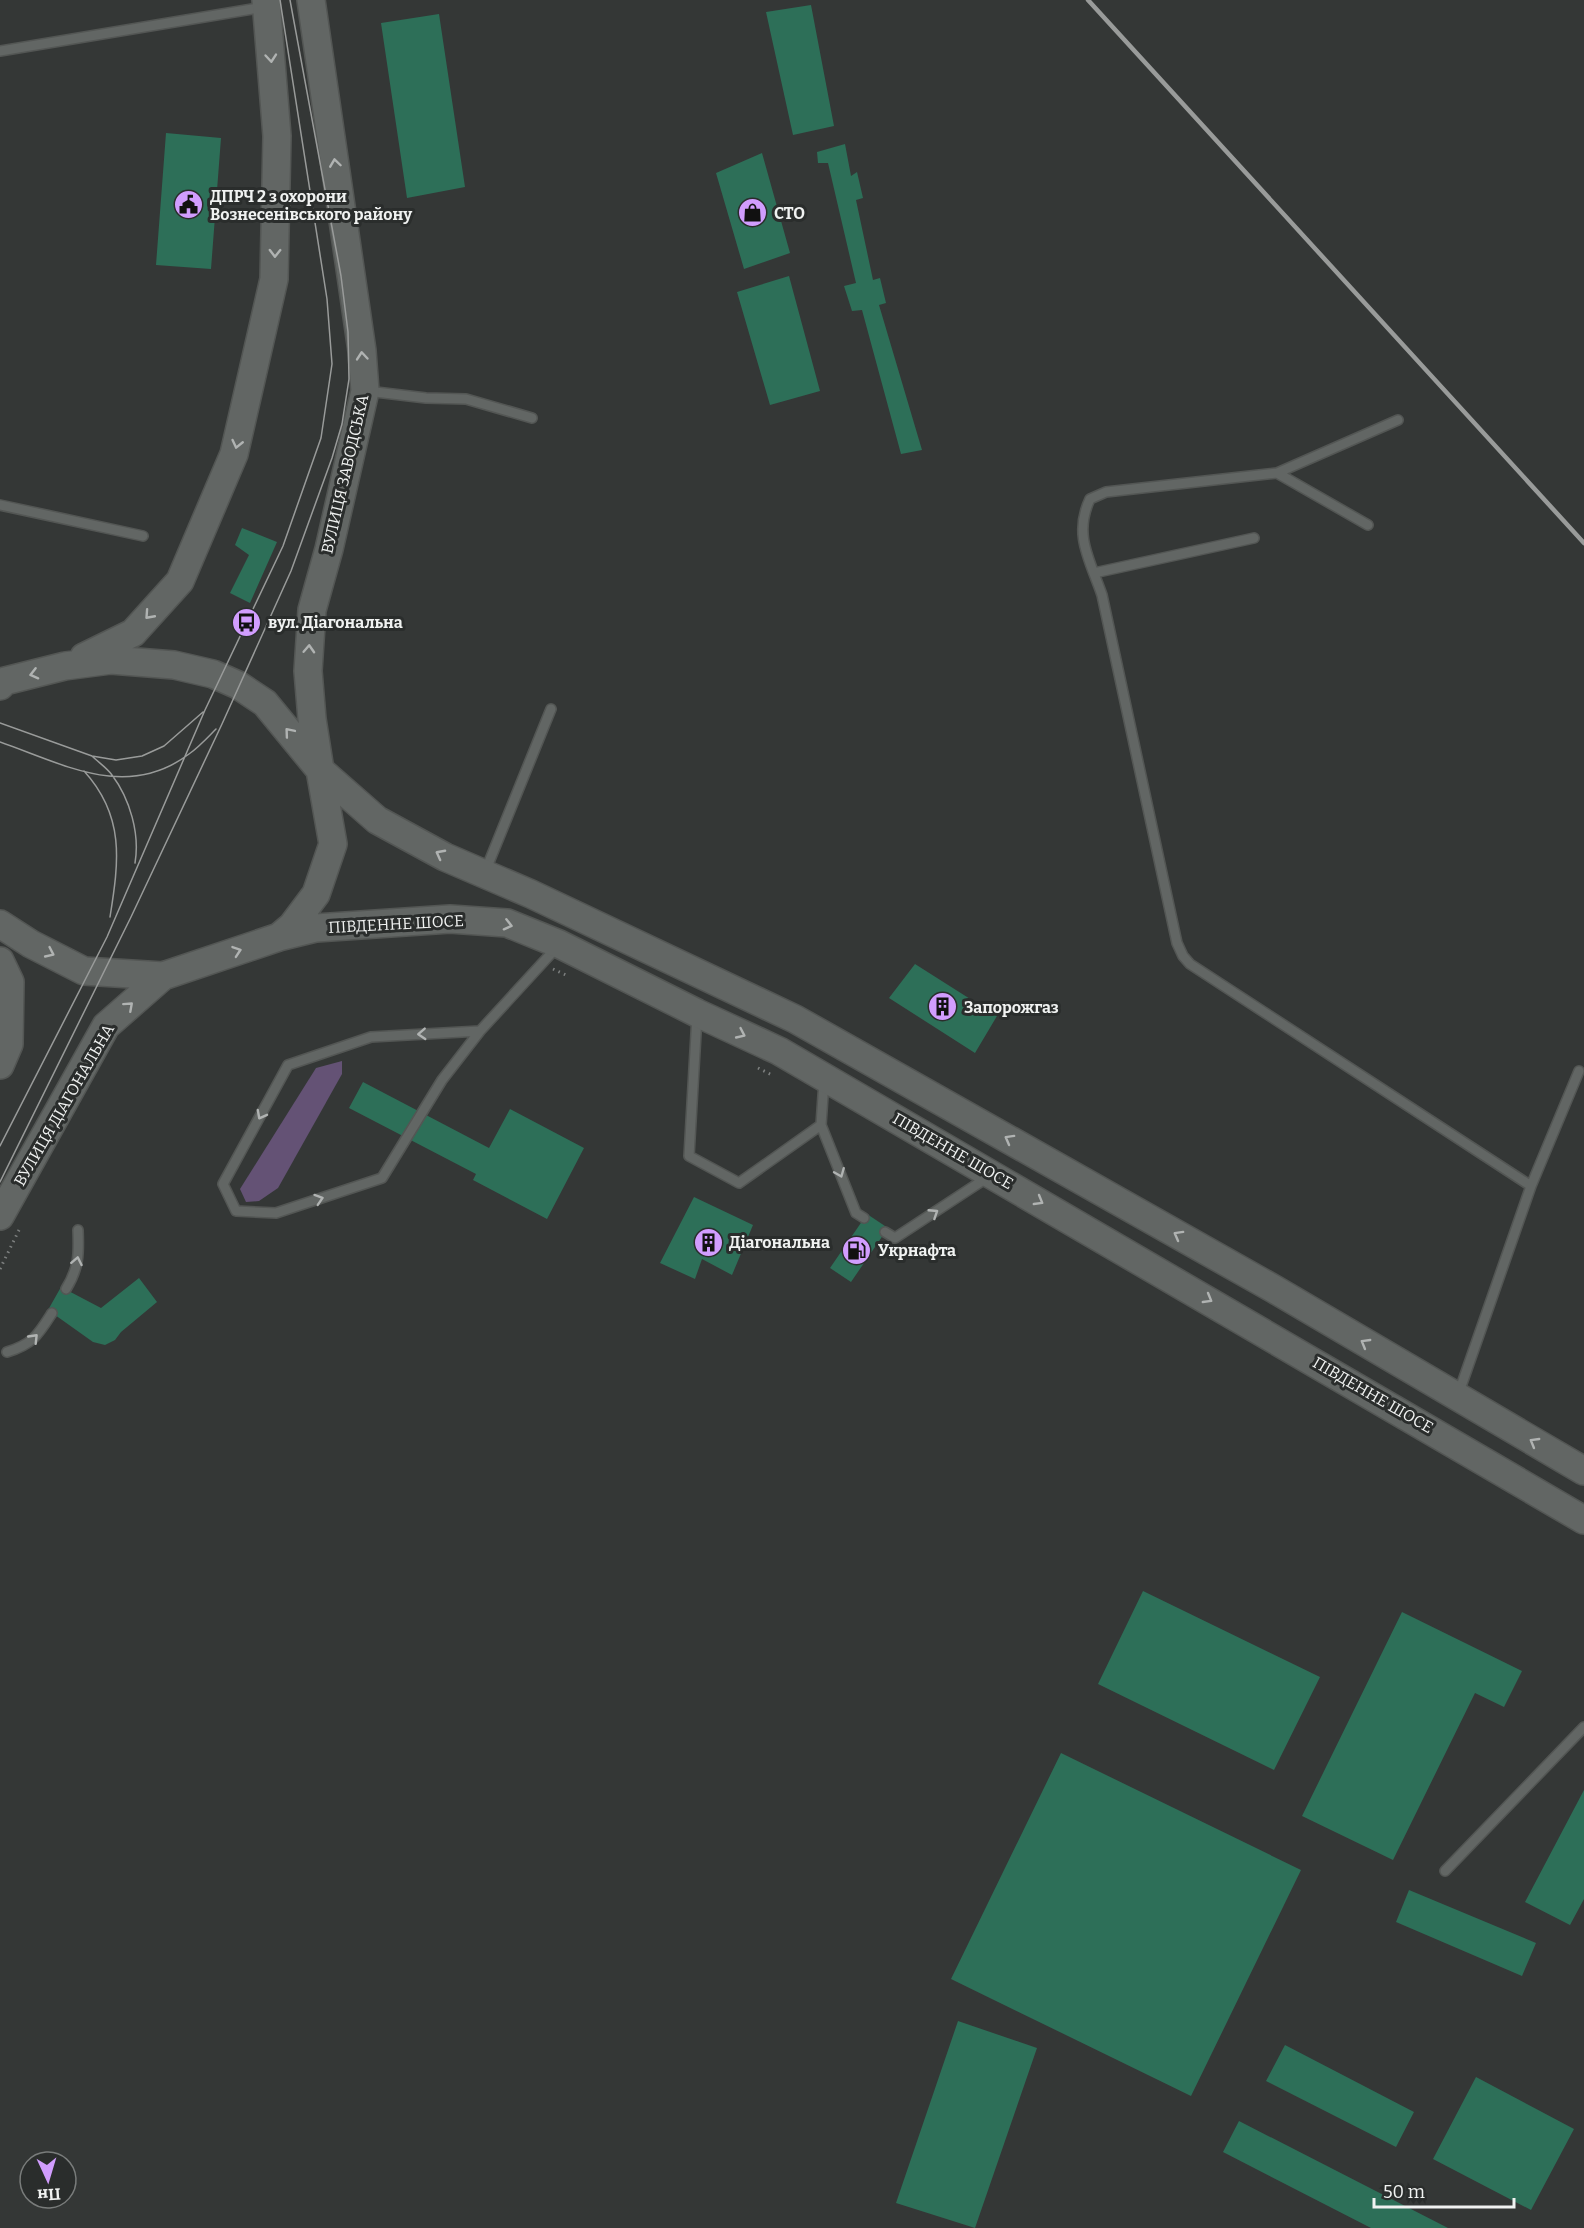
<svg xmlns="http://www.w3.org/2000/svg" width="1584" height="2228" font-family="Bitter,serif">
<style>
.green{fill:#645275}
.building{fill:#2d6f58}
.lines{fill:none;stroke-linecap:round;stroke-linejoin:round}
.service-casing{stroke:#535654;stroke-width:12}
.secondary-casing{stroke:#535654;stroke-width:30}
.path{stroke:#7e8180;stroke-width:3;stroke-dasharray:1.5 4.5;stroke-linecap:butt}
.service{stroke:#626664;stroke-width:9}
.secondary{stroke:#626664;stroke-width:27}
.tram{stroke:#999b9a;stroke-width:1.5}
.rail{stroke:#999b9a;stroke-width:4.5}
.oneway{stroke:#b0b3b2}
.labels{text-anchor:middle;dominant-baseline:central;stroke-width:6;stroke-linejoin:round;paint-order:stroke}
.poi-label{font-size:16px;font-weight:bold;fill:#f0f2f1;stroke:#2a2d2c;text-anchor:start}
.street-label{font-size:16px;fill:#f0f2f1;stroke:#2a2d2c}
</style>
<rect width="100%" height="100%" fill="#343736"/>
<path class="green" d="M342,1061v13l-64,114 -19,13 -13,1 -6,-13 76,-121z"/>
<path class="building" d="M811,5l23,121 -41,9 -27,-123z
M439,14l26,173 -58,11 -26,-175z
M166,133l55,5 -10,131 -55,-4z
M845,144l6,32 6,-4 6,26 -7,2 17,80 7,-2 6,25 -7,2 43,145 -21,4 -39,-144 -10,1 -8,-25 12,-3 -28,-120h-10l-1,-11z
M762,153l28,100 -46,16 -28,-96z
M789,276l31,115 -50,14 -33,-113z
M242,528l35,14 -27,61 -20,-10 19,-38 -14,-10z
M915,964l82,52 -22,37 -86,-55z
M363,1082l126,66 21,-39 74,39 -37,71 -74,-39 3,-6 -127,-66z
M694,1197l59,28 -21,50 -30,-16 -7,20 -35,-16z
M867,1214l21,14 -37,54 -21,-14z
M139,1278l18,24 -36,30 -6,8 -10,5 -12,-3 -45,-32 13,-23 40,21z
M1143,1591l177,86 -46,93 -176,-86z
M1402,1612l120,59 -18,36 -29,-14 -82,167 -91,-44z
M1061,1753l240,117 -110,226 -240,-117z
M1584,1790v109l-14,26 -45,-23z
M1409,1890l127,53 -14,33 -126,-54z
M958,2021l79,27 -62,180 -79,-25z
M1285,2045l129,67 -18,35 -130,-66z
M1476,2077l98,52 -43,81 -98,-51z
M1239,2121l209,107h-77l-148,-76z"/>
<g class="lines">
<defs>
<path id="service" d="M0,51l264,-44
M367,391l59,7 40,1 66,19
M1398,420l-121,53 -171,19 -16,7c-17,36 0,61 12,96l75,348 6,13 7,8 341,222
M1277,473l91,52
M0,505l143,31
M1094,573l160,-35
M485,872l66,-163
M697,1016l-8,140 50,27 82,-58 3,-44
M480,1031l-109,6 -83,28 -65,119 13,27 40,2 106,-35 60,-98 38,-49 78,-85
M821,1125l35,88 8,5
M885,1232l10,6 93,-61
M66,1289c13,-21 13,-35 12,-59
M7,1352c26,-8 31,-17 45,-39
M1458,1395l73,-209 48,-115
M1445,1871l139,-144"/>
<path id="secondary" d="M311,0l51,351 3,40 -36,158 -17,61 -4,61 4,48 8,51 57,50 68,37 86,37 264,125 479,270 310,182
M84,657l49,-24 47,-52 54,-127 40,-175 3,-143 -11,-136
M0,686l5,-5 60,-15 46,-6 63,5 39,9 25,11 27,18 55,67 13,74 -17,50 -24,32 -13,11 -116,39 -79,-5 -53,-27 -31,-20
M279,937l37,-9 134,-9 57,4 52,21 138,69 82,38 805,469
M0,961l10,21 -1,62 -9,21
M0,1216l106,-190 57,-50"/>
</defs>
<use href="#service" class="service-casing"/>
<use href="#secondary" class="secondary-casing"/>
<path class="path" d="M553,969l13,6
M758,1068l16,8
M0,1269l19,-39"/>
<use href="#service" class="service"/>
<use href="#secondary" class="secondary"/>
<path class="tram" d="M0,723l92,33 24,4 26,-4 22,-10 39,-34
M0,742c63,22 127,59 189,12 10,-7 18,-16 27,-25
M92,756c6,6 15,12 20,19 18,24 28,59 23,88
M84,771c41,45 35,90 26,146
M0,1146l107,-209 98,-227 78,-164 38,-108 11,-74 -5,-65 -47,-299
M0,1182l131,-265 91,-193 69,-153 41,-113 10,-34 7,-45 -1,-47 -7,-56 -51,-276"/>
<path class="rail" d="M1088,0l496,543"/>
</g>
<defs><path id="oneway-chevron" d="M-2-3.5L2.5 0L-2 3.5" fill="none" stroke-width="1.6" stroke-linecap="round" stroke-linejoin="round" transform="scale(1.5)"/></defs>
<g class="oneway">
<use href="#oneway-chevron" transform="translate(271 58) rotate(85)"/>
<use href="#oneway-chevron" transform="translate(335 163) rotate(-98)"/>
<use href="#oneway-chevron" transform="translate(275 253) rotate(91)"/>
<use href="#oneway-chevron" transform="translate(362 356) rotate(-95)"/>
<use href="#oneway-chevron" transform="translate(237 444) rotate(103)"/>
<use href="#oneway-chevron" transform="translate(149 615) rotate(132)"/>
<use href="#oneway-chevron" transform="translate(309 649) rotate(-87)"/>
<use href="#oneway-chevron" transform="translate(34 674) rotate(166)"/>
<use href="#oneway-chevron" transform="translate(289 732) rotate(-130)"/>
<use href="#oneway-chevron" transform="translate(440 854) rotate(-152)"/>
<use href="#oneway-chevron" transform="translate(508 925) rotate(14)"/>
<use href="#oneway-chevron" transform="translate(237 951) rotate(-19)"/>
<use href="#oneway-chevron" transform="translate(50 953) rotate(25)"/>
<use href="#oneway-chevron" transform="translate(129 1006) rotate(-42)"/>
<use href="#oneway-chevron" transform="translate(422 1034) rotate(177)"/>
<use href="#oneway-chevron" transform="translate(741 1034) rotate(25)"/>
<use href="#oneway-chevron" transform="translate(261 1115) rotate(118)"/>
<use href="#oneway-chevron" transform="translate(1009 1139) rotate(-151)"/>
<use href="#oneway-chevron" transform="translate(840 1173) rotate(68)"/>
<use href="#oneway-chevron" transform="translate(319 1199) rotate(-18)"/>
<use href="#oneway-chevron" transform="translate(1039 1201) rotate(30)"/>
<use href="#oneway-chevron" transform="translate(934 1213) rotate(-33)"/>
<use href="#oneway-chevron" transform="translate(1178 1235) rotate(-151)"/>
<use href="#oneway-chevron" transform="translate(77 1261) rotate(-79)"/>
<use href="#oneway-chevron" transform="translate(1208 1299) rotate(30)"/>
<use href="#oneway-chevron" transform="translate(34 1338) rotate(-46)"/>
<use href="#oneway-chevron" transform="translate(1365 1343) rotate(-150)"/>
<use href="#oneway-chevron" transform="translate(1534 1442) rotate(-150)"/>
</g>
<defs>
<symbol id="civic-disc" viewBox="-11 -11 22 22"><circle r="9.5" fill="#d19dfe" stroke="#2a2d2c"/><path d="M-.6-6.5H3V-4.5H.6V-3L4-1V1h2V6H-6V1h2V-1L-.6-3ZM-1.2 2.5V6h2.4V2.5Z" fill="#111"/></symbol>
<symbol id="shop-disc" viewBox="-11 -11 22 22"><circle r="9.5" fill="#d19dfe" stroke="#2a2d2c"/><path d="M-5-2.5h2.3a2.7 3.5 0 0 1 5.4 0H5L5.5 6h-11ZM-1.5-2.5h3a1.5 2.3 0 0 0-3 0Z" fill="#111"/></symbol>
<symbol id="bus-disc" viewBox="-11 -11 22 22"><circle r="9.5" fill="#d19dfe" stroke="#2a2d2c"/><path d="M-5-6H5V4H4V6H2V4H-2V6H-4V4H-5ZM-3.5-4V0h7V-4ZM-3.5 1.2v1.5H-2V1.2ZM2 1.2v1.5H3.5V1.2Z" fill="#111"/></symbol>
<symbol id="building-disc" viewBox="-11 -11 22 22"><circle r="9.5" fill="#d19dfe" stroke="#2a2d2c"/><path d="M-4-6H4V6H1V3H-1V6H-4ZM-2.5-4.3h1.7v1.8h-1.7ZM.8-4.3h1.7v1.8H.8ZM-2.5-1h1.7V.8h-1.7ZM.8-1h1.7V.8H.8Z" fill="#111"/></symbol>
<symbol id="fuel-disc" viewBox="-11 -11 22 22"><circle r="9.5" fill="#d19dfe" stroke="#2a2d2c"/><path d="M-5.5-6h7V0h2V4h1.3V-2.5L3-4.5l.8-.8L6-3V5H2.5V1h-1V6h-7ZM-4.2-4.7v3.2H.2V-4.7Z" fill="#111"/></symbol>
</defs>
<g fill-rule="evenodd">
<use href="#civic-disc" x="172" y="188" width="33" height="33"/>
<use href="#shop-disc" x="736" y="196" width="33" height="33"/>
<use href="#bus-disc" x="230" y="606" width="33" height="33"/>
<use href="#building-disc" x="926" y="990" width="33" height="33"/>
<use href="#building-disc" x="692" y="1226" width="33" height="33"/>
<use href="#fuel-disc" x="840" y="1234" width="33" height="33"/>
</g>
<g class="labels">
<g class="poi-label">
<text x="210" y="196">ДПРЧ 2 з охорони<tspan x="210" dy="18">Вознесенівського району</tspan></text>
<text x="774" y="213">СТО</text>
<text x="268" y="622">вул. Діагональна</text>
<text x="964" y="1007">Запорожгаз</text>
<text x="729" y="1242">Діагональна</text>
<text x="878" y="1250">Укрнафта</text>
</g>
<g class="street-label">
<text transform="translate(345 474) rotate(-77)">ВУЛИЦЯ ЗАВОДСЬКА</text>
<text transform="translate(396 924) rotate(-3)">ПІВДЕННЕ ШОСЕ</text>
<text transform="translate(64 1105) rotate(-60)">ВУЛИЦЯ ДІАГОНАЛЬНА</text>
<text transform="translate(953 1151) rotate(30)">ПІВДЕННЕ ШОСЕ</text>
<text transform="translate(1373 1395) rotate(30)">ПІВДЕННЕ ШОСЕ</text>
</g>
</g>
<g transform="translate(48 2180) rotate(176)"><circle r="28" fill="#2a2d2c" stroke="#797c7b" stroke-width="1.5"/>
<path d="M0-4.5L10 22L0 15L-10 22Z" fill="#d19dfe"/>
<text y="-9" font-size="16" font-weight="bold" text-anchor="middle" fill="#f0f2f1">Пн</text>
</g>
<path d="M1374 2198v9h140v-9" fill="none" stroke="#f0f2f1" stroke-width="3"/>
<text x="1383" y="2198" font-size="18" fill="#f0f2f1" stroke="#2a2d2c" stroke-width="4.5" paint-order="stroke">50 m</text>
</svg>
